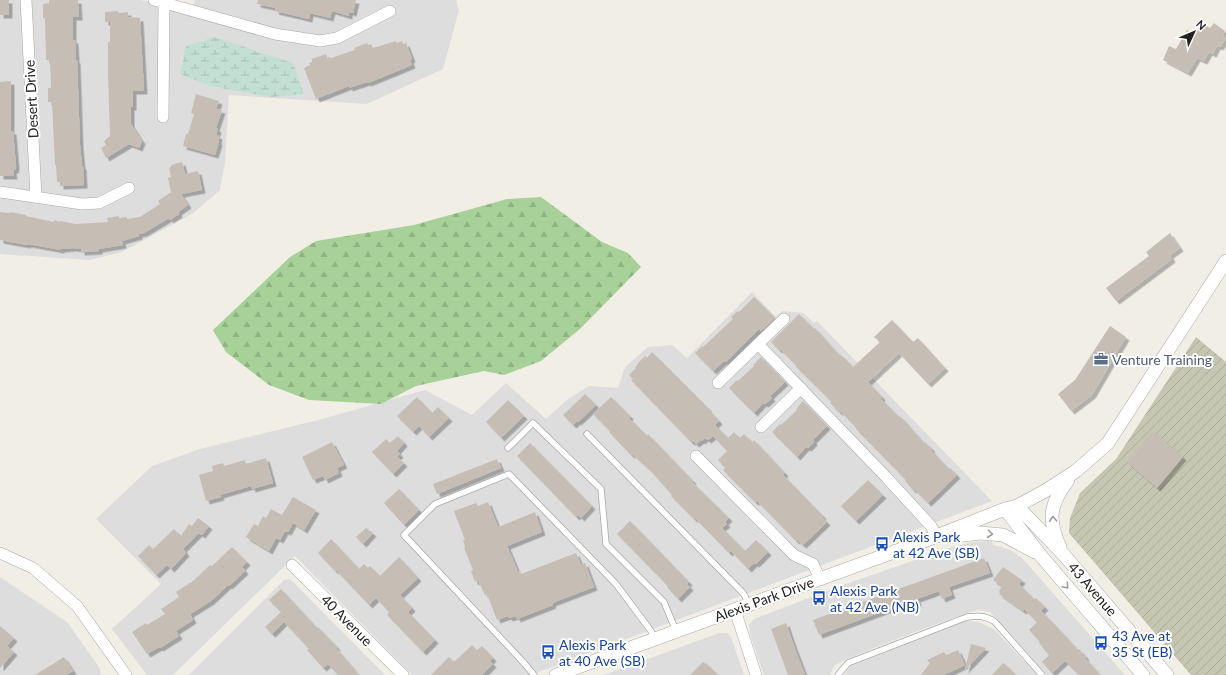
<svg xmlns="http://www.w3.org/2000/svg" width="1226" height="675" font-family="Lato,sans-serif">
<style>
.residential{fill:#dedddd}
.construction{fill:url(#construction-furrows)}
.forest{fill:url(#forest-firs)}
.wetland{fill:url(#wetland-marsh)}
.building{fill:#c6beb5;filter:url(#shadow)}
.lines{fill:none;stroke-linecap:round;stroke-linejoin:round}
.service-casing{stroke:#a7a7a7;stroke-width:7}
.minor-casing{stroke:#a7a7a7;stroke-width:12}
.tertiary-casing{stroke:#a7a7a7;stroke-width:14}
.service{stroke:#fff;stroke-width:5.5}
.minor{stroke:#fff;stroke-width:11}
.tertiary{stroke:#fff;stroke-width:13}
.oneway{stroke:#9b9b9b}
.labels{text-anchor:middle;dominant-baseline:central;stroke-width:4;stroke-linejoin:round;paint-order:stroke}
.street-label{font-size:14px;fill:#202020;stroke:#fff}
.service-label{font-size:14px;fill:#4e5e75;stroke:#fff;text-anchor:start}
.transit-label{font-size:14px;fill:#164399;stroke:#fff;text-anchor:start}
</style>
<defs>
<pattern id="construction-furrows" width="10" height="10" patternUnits="userSpaceOnUse"><rect width="10" height="10" fill="#c5c6b1"/><path d="M-1 1l2-2M0 10L10 0M9 11l2-2" fill="none" stroke="#a9aa98"/></pattern>
<pattern id="forest-firs" width="22" height="20" patternUnits="userSpaceOnUse"><rect width="22" height="20" fill="#a8d19a"/><path d="M5 1l3.5 6h-7zM16 11l3.5 6h-7z" fill="#90b384"/></pattern>
<pattern id="wetland-marsh" width="20" height="14" patternUnits="userSpaceOnUse"><rect width="20" height="14" fill="#c3dfd3"/><path d="M1 5h8M5 5V1M11 12h8M15 12V8" fill="none" stroke="#a7bfb5"/></pattern>
<filter id="shadow"><feDropShadow dx="3.5" dy="3.5" stdDeviation="0" flood-color="#0004"/></filter>
</defs>
<rect width="100%" height="100%" fill="#f1eee6"/>
<path class="residential" d="M0,0h141l51,13 3,-13h261l3,10 -16,59 -76,35 -138,-9 -4,67 -5,28 -28,24 -70,38 -32,8 -90,-6z
M752,292l24,25 6,-6 21,2 11,10 3,-2 175,180 -461,174h-119l-117,-119 -122,119h-26l-35,-46 49,-45 -65,-65 56,-53 48,-17 122,-30 103,-29 47,25 34,-32 40,36 22,-20 21,-13 29,2 7,-21 23,-20 24,-2 15,13z
M992,541l1,4 9,2 10,4 11,8 102,116h-78l-57,-63 -11,-2 -12,3 -52,19 -71,28 -10,6 -4,9h-66l-13,-38 -2,-12 5,-6 89,-34 55,-19 51,-18 24,-6z
M0,577l67,45 32,45 2,8h-101z
M290,579l95,96h-196l95,-95z
M965,621l13,1 16,7 43,46h-192l1,-3 5,-6z
M719,633h8l4,4 13,38h-140z"/>
<path class="construction" d="M1196,337l30,25v313h-35l-122,-142 1,-15 10,-25 36,-34z"/>
<path class="forest" d="M541,197l61,45 26,11 13,14 -61,62 -39,32 -37,14 -20,-4 -68,15 -35,18 -72,-4 -40,-15 -43,-33 -13,-22 77,-73 26,-16 98,-16 93,-26z"/>
<path class="wetland" d="M214,37l79,26 11,31 -32,3 -62,-11 -30,-12 6,-28z"/>
<path class="building" d="M0,0h9v15h-9z
M49,0h29l1,17h-6v23h2l1,20h1l3,85 2,21h1l1,19 -24,1v-4h-3l-1,-17h-1l-3,-63h-4v-14h3l-1,-28h-4l-1,-42h-2v-14l6,-1z
M258,0h98l-3,13 -4,-1v4l-17,-5 -2,7 -20,-5 -1,6 -34,-8 1,-3 -19,-4z
M118,11v2l10,-1v5l12,1 4,73h-11v16h-2v17l11,17 -3,7 -10,-4 -23,14 -5,-10 5,-3 -2,-3 1,-1v-1l5,-4 -2,-61v-33h2v-20h-5v-10z
M1201,22l9,6 4,-5 11,8 -2,4 3,3 -6,9 -3,-1 -4,8 -4,-2 -5,9 -7,-3 -9,15 -25,-13 6,-14 7,3 11,-19 7,3z
M396,41l1,2 5,-2 1,3 3,-1 6,16 -2,1 2,5 -44,18 -1,-1 -18,6v-2l-33,13 -12,-31 6,-3 -1,-2 3,-1v-3l14,-5 2,5 27,-9 -1,-2 13,-5 1,2 3,-1 2,4z
M11,81v50h2l3,35 -1,4h-2l1,6h-14v-94z
M196,94l23,7 -3,8 6,1 -6,18 2,1 -2,6 3,1 -1,5 1,1 -4,13 -32,-9 3,-12h2l6,-20 -3,-1z
M182,162l3,12 13,-3 4,19 -21,4 7,11 -10,7 1,2 -9,6 -1,-2 -25,15 -5,1v2l-17,5 1,4 -24,4v2l-18,1v-3l-8,-1 -12,1v1l-33,-6 -1,1 -11,-2 -16,-3v-28l10,1v-1l16,3v1l28,6v-2l6,2v-1l16,3 32,-2 -1,-4 12,-2v2l8,-1v2l13,-2 20,-13 -2,-3 13,-9 -3,-14 3,-1 -2,-9 2,-1v-2z
M1170,233l10,15 -10,7 2,4 -56,42 -10,-13 43,-32 -3,-4z
M754,297l21,21 -14,13 -2,-2 -33,33 -2,-1 -11,10 -18,-18 7,-7 1,1 30,-28 -2,-2 7,-6 1,1z
M799,314l15,15 1,-1 24,27 1,-1 13,13 27,-25 -6,-5 18,-17 21,22 5,-4 27,30 -17,16 -29,-31 -31,29 14,15 -1,2 18,18 1,-1 24,27 1,-1 7,7 -1,1 18,19 1,-1 7,7 -29,28 -14,-14 -1,1 -8,-9 1,-1 -50,-51 1,-1 -17,-17 -1,1 -9,-9 2,-1 -13,-13 -23,-22 1,-1 -17,-17 -1,1 -8,-8z
M1110,326l16,11 -34,58 -21,16 -13,-17 17,-14z
M652,352l56,56v1l11,12 -4,4 13,13 6,-6 6,6 4,-4 8,8 2,-2 31,33 -2,2 3,3 37,38 -1,1 5,5 -24,23 -6,-5 -1,1 -39,-40 -2,1 -32,-32 2,-2 -7,-8 9,-9 -14,-15 -5,4 -3,-2 -3,3 -1,-1 -5,4 -3,-3 -2,1 -60,-62 2,-1 -4,-4 7,-7h-1l3,-4v-1l7,-7 2,2z
M761,357l24,25 -15,14 2,2 -7,6 -2,-1 -9,10 -25,-25 8,-8 1,1 16,-15 -1,-1z
M585,394l11,11 -18,17 -1,-1 -4,4 -10,-10z
M417,397l15,16 6,-6 11,11 -20,19 -10,-11 -6,6 -16,-16z
M611,397l19,19 -1,2 18,18 1,-2 45,47 -1,1 37,36 -4,4 2,2 -5,4 23,23 11,-11 12,12 -12,12 -2,-1 -6,6 -17,-18 -2,2 -34,-35 -1,1 -23,-23 1,-1 -22,-25 -18,-16 -1,1 -22,-23 1,-1 -17,-17z
M508,400l16,16 -23,22 -15,-16z
M803,401l24,25 -14,14 1,2 -6,6 -2,-1 -9,10 -25,-25 8,-8 1,1 16,-15 -1,-1z
M1153,431l30,26 -26,31 -30,-26z
M398,436l6,7 -7,8 3,3 -3,3 7,6 -11,11 -21,-22 14,-13 4,4z
M332,442l12,23 -7,3 2,5 -14,7 -2,-4 -10,4 -11,-23z
M530,443l62,63 -11,12 -3,-3 -2,2 -59,-61z
M266,458l7,25 -21,6 -1,-3 -31,9 1,2 -15,4 -7,-26 14,-4 -1,-5 11,-3 1,3 21,-6 1,4z
M497,459l4,9 -64,26 -4,-10z
M868,480l15,15 -27,26 -15,-15z
M399,489l20,21 -15,15 -20,-22z
M293,497l23,13 -12,20 -11,-7 -5,9 -3,-1 -5,9 -4,-2 -7,13 -23,-14 8,-13 4,2 5,-10 3,2 5,-9 11,6z
M488,502l10,25 37,-15 7,20 -35,14 11,26 2,-1 1,3 55,-21 5,12 4,-2 9,24 -42,16 1,2 -36,14 -1,-3 -7,2 -1,-2 -11,4 -10,-26 -2,1 -7,-15 -3,2 -4,-11 2,-1 -9,-22 1,-1 -2,-7h2l-11,-29 22,-8 2,3z
M198,518l11,8 -7,9 -3,-2 -16,16 3,4 -15,16 -4,-4 -11,10 -18,-19 11,-11 4,4 21,-20 7,7 8,-12 3,2z
M630,521l59,61 -2,2 3,3 -12,12 -11,-12 1,-1 -51,-52z
M366,528l7,5 -10,11 -7,-7z
M331,539l28,30 5,-5 4,4 2,-2 10,10 19,-19 19,21 -18,17 12,13 -4,4 27,28 -12,12 -36,-37 2,-3 -13,-14 -7,7 -33,-35 -1,1 -17,-18z
M232,547l15,15 -5,5 3,4 -16,15 -1,-1 -17,16 -21,13 3,6 -17,11 3,5 -19,12 -1,-1 -12,7 -15,-22 14,-9 1,2 18,-11 -4,-5 18,-12 -3,-5 17,-11 17,-16 2,1z
M984,558l6,15 -41,14 3,8 -10,4 -3,-8 -22,8 1,4 -8,3 -2,-4 -89,33 -6,-15z
M1003,567l19,13 -3,4 15,15 2,-1 9,9 -4,4 14,14 23,25 1,-1 7,8 -1,1 15,17h-21l-14,-14 -13,12 -10,-11 7,-7 -7,-8h1l-4,-4 1,-1 -11,-12 8,-8 -13,-13 -1,2 -24,-17 1,-2 -1,-1 3,-5 -9,-6z
M281,589l36,39 1,-1 19,20 -1,1 23,27h-21l-10,-11 -5,4 -16,-18 2,-1 -25,-27 -12,12 -7,-7 16,-15 -12,-12z
M786,623l8,23 11,29h-17l-17,-46z
M0,626l14,12 -7,8 7,6 -14,16z
M971,644l15,4 -21,22z
M472,645l5,5 5,-4 11,12 -3,3 3,3 -11,11h-51l18,-18 5,5z
M958,650l7,15 -21,10h-23l9,-12 -3,-3 17,-8 2,3z
M64,657l9,14 -7,4h-31z
M703,662l3,2v-1l12,12h-28z
M1003,663l3,2 10,10h-24z"/>
<g class="lines">
<defs>
<path id="service" d="M587,434l155,158 3,4 3,9
M508,448l25,-25 68,66 5,55 58,58 12,29
M534,675l-10,-12 -120,-128 31,-31 74,-30 107,110 35,47 3,8
M838,675l10,-12 119,-46c11,-1 16,-2 27,4l48,54"/>
<path id="minor" d="M26,0l10,197
M154,0l121,34 45,7 17,-3 53,-27
M163,117l1,-115
M0,192l82,12 17,-1 30,-15
M784,319l-26,25 128,133 45,49 6,10
M718,383l40,-39
M761,427l40,-39
M696,456l98,99 19,9 7,15
M0,553l33,15 44,38 49,69
M292,565l111,110
M735,610l21,65"/>
<path id="tertiary" d="M1017,506l47,49 103,120
M1005,509l36,47 102,119
M947,537l33,-4 23,2 32,17
M1060,547c-13,-28 -10,-43 8,-67
M556,675l368,-134 81,-32 12,-3 28,-15 31,-20 32,-28 118,-182"/>
</defs>
<use href="#service" class="service-casing"/>
<use href="#minor" class="minor-casing"/>
<use href="#tertiary" class="tertiary-casing"/>
<use href="#service" class="service"/>
<use href="#minor" class="minor"/>
<use href="#tertiary" class="tertiary"/>
</g>
<defs><path id="oneway-chevron" d="M-2-3.5L2.5 0L-2 3.5" fill="none" stroke-width="1.6" stroke-linecap="round" stroke-linejoin="round"/></defs>
<g class="oneway">
<use href="#oneway-chevron" transform="translate(1053 519) rotate(-93)"/>
<use href="#oneway-chevron" transform="translate(990 534) rotate(7)"/>
<use href="#oneway-chevron" transform="translate(1066 586) rotate(50)"/>
</g>
<defs>
<symbol id="office-bare" viewBox="-9 -9 18 18"><path d="M-6-3h4V-5.5h4V-3h4V5H-6ZM-1-4.5V-3h2v-1.5ZM-6 0V1H6V0Z" fill="#5c6f8a" stroke="#fff" stroke-width="2.5" paint-order="stroke"/></symbol>
<symbol id="bus-bare" viewBox="-9 -9 18 18"><path d="M-5-6H5V4H4V6H2V4H-2V6H-4V4H-5ZM-3.5-4V0h7V-4ZM-3.5 1.2v1.5H-2V1.2ZM2 1.2v1.5H3.5V1.2Z" fill="#1a4fb4" stroke="#fff" stroke-width="2.5" paint-order="stroke"/></symbol>
</defs>
<g fill-rule="evenodd">
<use href="#office-bare" x="1091" y="349" width="20" height="20"/>
<use href="#bus-bare" x="872" y="534" width="20" height="20"/>
<use href="#bus-bare" x="809" y="588" width="20" height="20"/>
<use href="#bus-bare" x="1091" y="633" width="20" height="20"/>
<use href="#bus-bare" x="538" y="642" width="20" height="20"/>
</g>
<g class="labels">
<g class="street-label">
<text transform="translate(31 99) rotate(-93)">Desert Drive</text>
<text transform="translate(1093 589) rotate(49)">43 Avenue</text>
<text transform="translate(764 599) rotate(-20)">Alexis Park Drive</text>
<text transform="translate(347 620) rotate(45)">40 Avenue</text>
</g>
<g class="service-label">
<text x="1112" y="359">Venture Training</text>
</g>
<g class="transit-label">
<text x="893" y="536">Alexis Park<tspan x="893" dy="16">at 42 Ave (SB)</tspan></text>
<text x="830" y="590">Alexis Park<tspan x="830" dy="16">at 42 Ave (NB)</tspan></text>
<text x="1112" y="635">43 Ave at<tspan x="1112" dy="16">35 St (EB)</tspan></text>
<text x="559" y="644">Alexis Park<tspan x="559" dy="16">at 40 Ave (SB)</tspan></text>
</g>
</g>
<g transform="translate(1194 32) rotate(46)" stroke="#ffffff" stroke-width="3" paint-order="stroke">
<path d="M0-3L7 15L0 10L-7 15Z" fill="#202020"/>
<text y="-6" font-size="11" font-weight="bold" text-anchor="middle" fill="#202020">N</text>
</g>
</svg>
